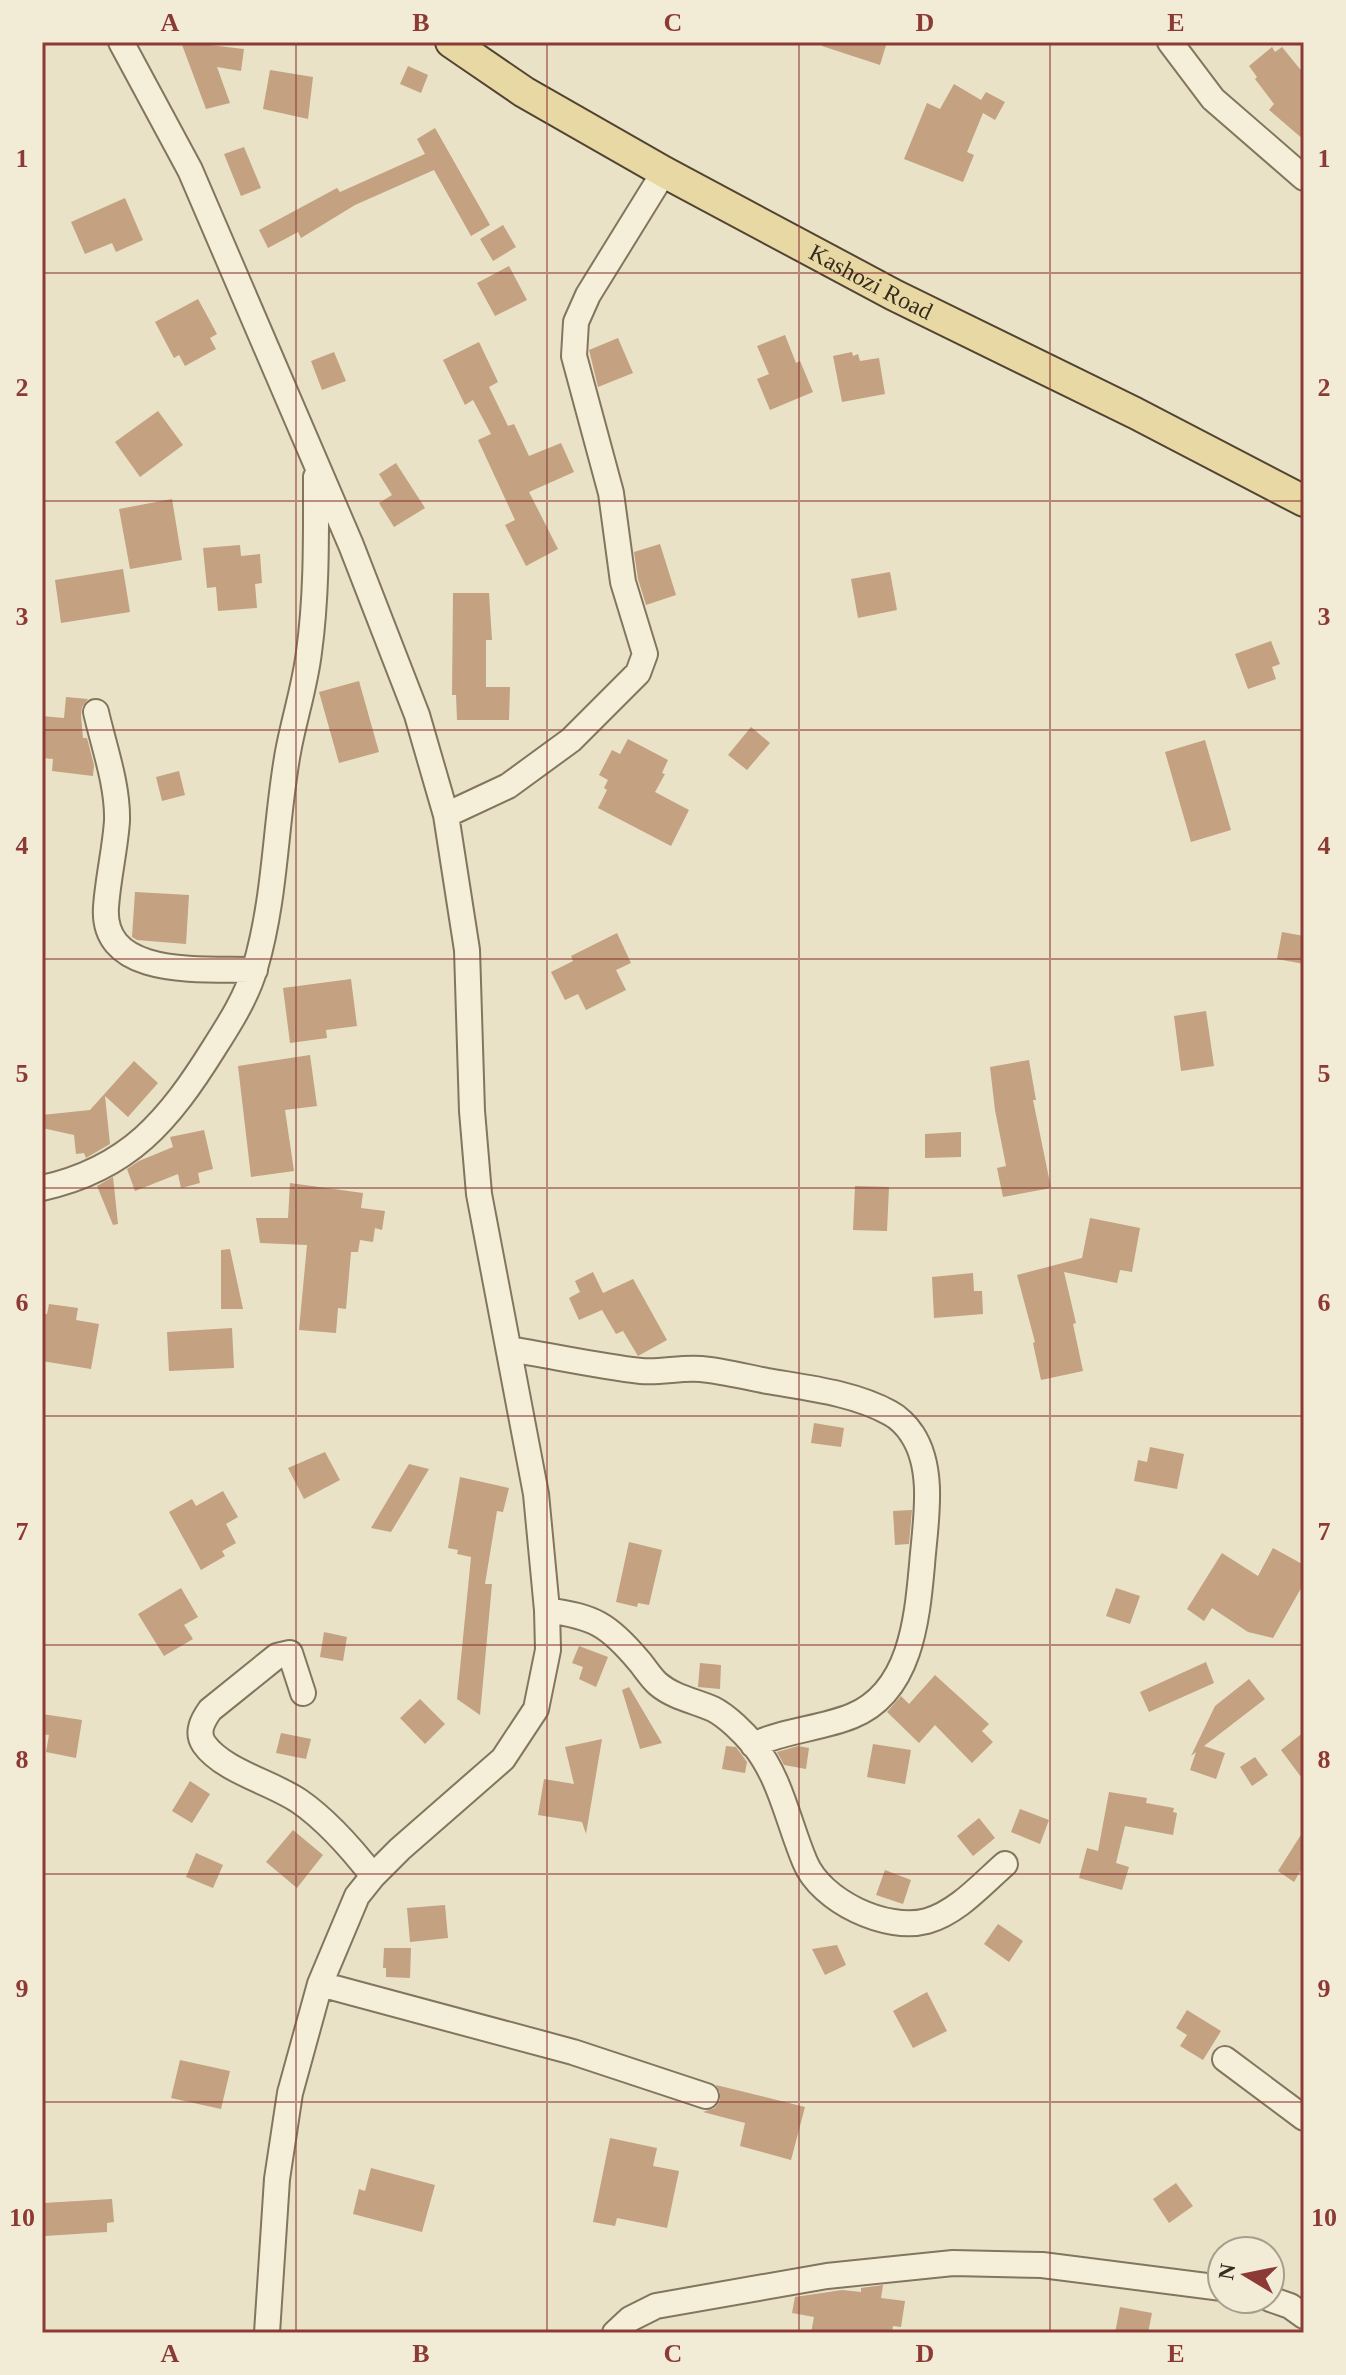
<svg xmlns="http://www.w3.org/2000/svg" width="1346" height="2375" font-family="'Times New Roman',serif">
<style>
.building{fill:#c3a181}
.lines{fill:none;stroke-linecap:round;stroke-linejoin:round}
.minor-casing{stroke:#83755e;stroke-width:28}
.major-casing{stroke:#524332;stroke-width:34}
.minor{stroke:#f5efd9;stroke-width:24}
.major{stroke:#e8d8a3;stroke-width:30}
.grid{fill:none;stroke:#8c3a35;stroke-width:2;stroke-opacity:0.55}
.labels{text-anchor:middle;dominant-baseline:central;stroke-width:7;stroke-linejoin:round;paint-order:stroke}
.street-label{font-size:24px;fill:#352c20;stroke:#f2ecd6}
.neatline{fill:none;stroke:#8c3a35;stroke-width:3}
.grid-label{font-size:26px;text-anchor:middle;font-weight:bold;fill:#8c3a35}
</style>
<rect width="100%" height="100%" fill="#e9e2c7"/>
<path class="building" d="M181,42h27l1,3 35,4 -3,22 -24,-4 13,36 -24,6z
M823,42h64l-7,23 -58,-19z
M1272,47l3,5 7,-5 22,27v66l-35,-30 5,-6 -19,-25 2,-2 -8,-11z
M408,66l20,9 -7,18 -21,-9z
M270,70l43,7 -5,42 -45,-10z
M954,84l27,16 5,-8 19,10 -10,18 -12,-7 -16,39 7,3 -11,27 -59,-23 23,-56 13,6z
M435,128l55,97 -19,11 -37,-66 -79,35 -54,33 -3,-6 -30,16 -9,-18 78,-42 3,4 85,-38 -8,-15z
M244,147l17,41 -20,8 -17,-42z
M125,198l18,42 -27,12 -4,-9 -27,11 -14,-32z
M503,225l13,22 -23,14 -13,-22z
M509,266l18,34 -32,16 -18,-33z
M198,299l19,35 -7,4 6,11 -31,17 -6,-11 -5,3 -19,-36z
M785,335l11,28 4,-2 13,31 -43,18 -13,-31 12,-5 -12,-28z
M618,338l15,35 -35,14 -9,-37z
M479,342l19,40 -9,5 19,39 6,-2 15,32 32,-13 13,29 -45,20 29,57 -32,17 -21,-41 10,-5 -37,-80 13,-6 -18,-34 -8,5 -22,-45z
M334,352l12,29 -24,9 -11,-29z
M852,352l1,4 5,-2 2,7 19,-3 6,36 -43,8 -9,-46z
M158,411l25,34 -43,32 -25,-35z
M396,463l29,45 -31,19 -15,-24 13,-8 -13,-21z
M172,499l10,61 -52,9 -11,-60z
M660,544l16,51 -30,10 -8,-26 -4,-27z
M240,545l1,11 19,-2 2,29 -7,1 2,24 -39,3 -2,-24 -9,1 -4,-40z
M123,569l7,43 -69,11 -6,-43z
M890,572l7,38 -39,8 -7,-39z
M453,593h36l3,47h-6v47h24l-1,33h-52l-1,-25h-4z
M1271,641l9,23 -8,3 4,12 -28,10 -13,-35z
M359,681l20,71 -40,11 -20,-71z
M66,697l22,2 -6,8 -1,8 2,23h4l7,27 -1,11 -41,-5 1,-12 -11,-1v-42l22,2z
M751,727l19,16 -23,27 -19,-15z
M628,739l40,21 -6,13 3,1 -10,18 34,18 -18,36 -73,-38 9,-18 -3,-2 4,-8 -9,-5 13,-25 8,4z
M1205,740l26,90 -40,12 -26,-90z
M179,771l6,24 -23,6 -6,-24z
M135,892l54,3 -3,49 -49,-4 -5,-3z
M1282,932l22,4v28l-27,-5z
M617,933l14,30 -15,7 10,20 -40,20 -8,-16 -13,6 -14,-28 22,-11 -2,-5z
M351,979l6,47 -31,4 1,8 -37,5 -7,-55z
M1206,1011l8,55 -33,5 -7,-55z
M310,1055l7,51 -32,4 9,61 -43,6 -13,-111z
M1029,1060l7,40h-3l18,88 -48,9 -6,-29 9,-2 -11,-56 -5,-43z
M134,1061l24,22 -30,34 -23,-21 5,48 -24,14 -2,-5 -8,1 -2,-19 -32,-7v-13l48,-5z
M204,1130l9,39 -15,4 2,10 -19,5 -3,-14 -43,17 -8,-22 12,-8 34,-14 -3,-10z
M961,1132v25l-36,1v-24z
M113,1177l5,47 -5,1 -16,-39z
M290,1183l73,10 -2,15 24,3 -3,19 -7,-2 -2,14 -13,-2 -2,12h-7l-5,57 -8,-1 -2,25 -37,-3 8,-85 -47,-2 -4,-25h32z
M855,1186l34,1 -2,44 -34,-1z
M1090,1218l50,10 -8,44 -12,-2 -3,13 -53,-11 12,51 -3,1 10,47 -42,9 -8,-37 2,-1 -18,-67 65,-17z
M230,1249l13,60h-22v-59z
M593,1272l10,21 30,-14 34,61 -29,16 -15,-25 -7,3 -14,-24 -23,10 -10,-22 11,-6 -5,-11z
M973,1273l1,18h8l1,23 -49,4 -2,-41z
M49,1304l29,4 -2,12 23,4 -8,45 -49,-8v-47h5z
M232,1328l2,40 -65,3 -2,-39z
M814,1423l30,5 -3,19 -30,-4z
M1150,1447l34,7 -7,35 -43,-8 4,-21 9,2z
M325,1452l15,28 -36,19 -16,-31z
M409,1464l20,5 -38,63 -20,-4z
M460,1477l49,11 -6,24 -6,-1 -12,73h7l-12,131 -23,-16 14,-142 -14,-3 1,-4 -10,-2z
M223,1491l15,26 -12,7 10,19 -14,8 3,5 -24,14 -32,-58 23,-13 4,7z
M912,1510l-3,34 -14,1 -2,-34z
M629,1542l33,8 -13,55 -11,-2 -1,4 -21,-5z
M1273,1548l31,17v18l-31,55 -25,-6 -36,-24 -8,13 -17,-12 35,-56 36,23z
M181,1588l17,29 -14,8 9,14 -29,17 -26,-42z
M1116,1588l24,8 -10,28 -24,-8z
M324,1632l23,5 -4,24 -23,-4z
M579,1646l29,11 -12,30 -17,-8 4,-12 -11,-4z
M1206,1662l8,21 -65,29 -9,-20z
M700,1663l21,2 -1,24 -22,-2z
M935,1675l54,49 -7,7 11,11 -21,21 -37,-38 -16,18 -32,-31 14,-16 8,8z
M1249,1679l16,20 -61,47 21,7 -9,26 -26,-9 6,-18 -5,4 24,-50z
M629,1687l33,56 -22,6 -18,-59z
M420,1699l25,25 -20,20 -25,-26z
M42,1714l40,6 -6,38 -30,-6 3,-17 -7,-1z
M1304,1732v49l-23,-31z
M281,1733l30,6 -5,20 -30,-6z
M602,1739l-16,95 -4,-12 -44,-7 6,-36 30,5 -9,-37z
M873,1744l38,6 -6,34 -38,-7z
M726,1746l10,1 11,15 -2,11 -23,-4z
M798,1746l11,2 -3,21 -22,-4 -7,-13z
M1255,1757l13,18 -16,11 -12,-19z
M190,1781l20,13 -18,29 -20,-12z
M1109,1792l38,6 -1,5 28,5 -1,4 4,1 -4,22 -48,-9 -9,37 13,4 -7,23 -43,-12 8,-30 11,3z
M1020,1809l29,11 -9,24 -29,-12z
M979,1818l16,20 -22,18 -16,-20z
M293,1830l30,25 -26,33 -31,-26z
M1304,1830v35l-10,17 -16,-11z
M196,1853l27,12 -10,23 -27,-11z
M885,1870l26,10 -8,24 -27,-9z
M445,1905l3,33 -38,4 -3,-34z
M998,1924l25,17 -14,21 -25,-18z
M837,1945l9,20 -21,10 -13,-26z
M384,1948h27l-1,30 -24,-1v-9h-3z
M927,1992l20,39 -34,17 -20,-37z
M1187,2010l34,21 -18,29 -23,-14 7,-11 -11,-7z
M180,2060l50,11 -9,38 -50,-11z
M716,2085l89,22 -14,53 -51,-14 5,-23 -42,-11 12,-4 5,-7v-9z
M610,2138l47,10 -4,18 26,5 -12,57 -50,-10 -2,8 -22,-4z
M371,2168l64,17 -13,47 -69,-18 6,-25 6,2z
M1176,2183l17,23 -24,17 -16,-24z
M112,2199l2,23 -7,1v9l-62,4 -2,-33z
M883,2285l-2,13 24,3 -4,26 -8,-1 -1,7h-81l3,-16 -22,-4 3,-16 47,-7 19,2v-4z
M1120,2307l32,6 -4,20h-33z"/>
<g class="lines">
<defs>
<path id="minor" d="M121,42l69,128 161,375 66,170 29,100 21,135 5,161 7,83 57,300 11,116 1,40 -12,59 -33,50 -103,90 -27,27 -16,20 -37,88 -30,109 -13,86 -10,154
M1170,42l43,57 91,79
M96,712c8,35 22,73 21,109 -2,29 -9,57 -11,86 -5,73 100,61 149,63
M446,815l62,-29 63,-46 67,-67 7,-19 -22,-72 -12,-89 -37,-137 2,-34 12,-27 76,-123
M42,1188c87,-19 127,-68 172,-140 16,-25 33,-52 41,-80 21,-71 20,-144 33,-216 6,-33 17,-66 21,-100 8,-58 7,-117 7,-175
M509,1349c44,7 88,17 132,22 20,2 40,-4 60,-2 22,2 45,8 66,12 41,7 87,12 123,32 8,4 17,13 22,21 24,36 13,90 10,131 -5,54 -11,127 -70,151 -32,13 -67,14 -99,29
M547,1610c47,7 61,14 92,51 6,7 12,17 19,23 15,13 37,17 55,25 14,7 31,24 41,36 27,34 34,77 51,117 16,39 81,70 122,59 31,-9 55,-37 78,-57
M303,1693l-13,-40 -13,3 -67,54c-7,10 -14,22 -6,34 19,27 67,38 95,57 29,20 53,48 74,75
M320,1984l253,68 133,44
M1225,2059l79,59
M1270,2299l20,7 14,10
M615,2333l15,-14 26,-13 171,-30 126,-13 89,2 180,23"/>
<g id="major">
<path id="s1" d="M451,42l73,50 140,80 230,123 241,118 169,88"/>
</g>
</defs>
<use href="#minor" class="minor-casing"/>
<use href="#major" class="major-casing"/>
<use href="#minor" class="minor"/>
<use href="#major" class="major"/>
</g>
<path class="grid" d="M296,42v2291M547,42v2291M799,42v2291M1050,42v2291M42,273h1262M42,501h1262M42,730h1262M42,959h1262M42,1188h1262M42,1416h1262M42,1645h1262M42,1874h1262M42,2102h1262"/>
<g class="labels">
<g class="street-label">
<text stroke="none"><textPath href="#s1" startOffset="484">Kashozi Road</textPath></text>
</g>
</g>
<rect width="1346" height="2375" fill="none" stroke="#f2ecd6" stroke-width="88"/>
<g transform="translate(1246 2275) rotate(280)"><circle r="38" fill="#f2ecd6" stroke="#a69f8d" stroke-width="2"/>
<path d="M0-6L14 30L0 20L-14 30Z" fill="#8c3a35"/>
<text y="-12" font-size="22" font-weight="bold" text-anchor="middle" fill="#352c20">N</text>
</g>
<rect x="44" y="44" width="1258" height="2287" class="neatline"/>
<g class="grid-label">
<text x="170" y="31">A</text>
<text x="421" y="31">B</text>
<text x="673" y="31">C</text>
<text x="925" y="31">D</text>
<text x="1176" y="31">E</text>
<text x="22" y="167">1</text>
<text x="1324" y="167">1</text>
<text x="22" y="396">2</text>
<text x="1324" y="396">2</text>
<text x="22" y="625">3</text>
<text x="1324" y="625">3</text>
<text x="22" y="854">4</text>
<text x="1324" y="854">4</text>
<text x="22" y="1082">5</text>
<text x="1324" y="1082">5</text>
<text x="22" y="1311">6</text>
<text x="1324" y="1311">6</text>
<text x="22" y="1540">7</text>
<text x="1324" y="1540">7</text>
<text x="22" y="1768">8</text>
<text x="1324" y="1768">8</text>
<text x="22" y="1997">9</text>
<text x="1324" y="1997">9</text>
<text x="22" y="2226">10</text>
<text x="1324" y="2226">10</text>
<text x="170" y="2362">A</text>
<text x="421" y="2362">B</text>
<text x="673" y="2362">C</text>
<text x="925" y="2362">D</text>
<text x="1176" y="2362">E</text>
</g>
</svg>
